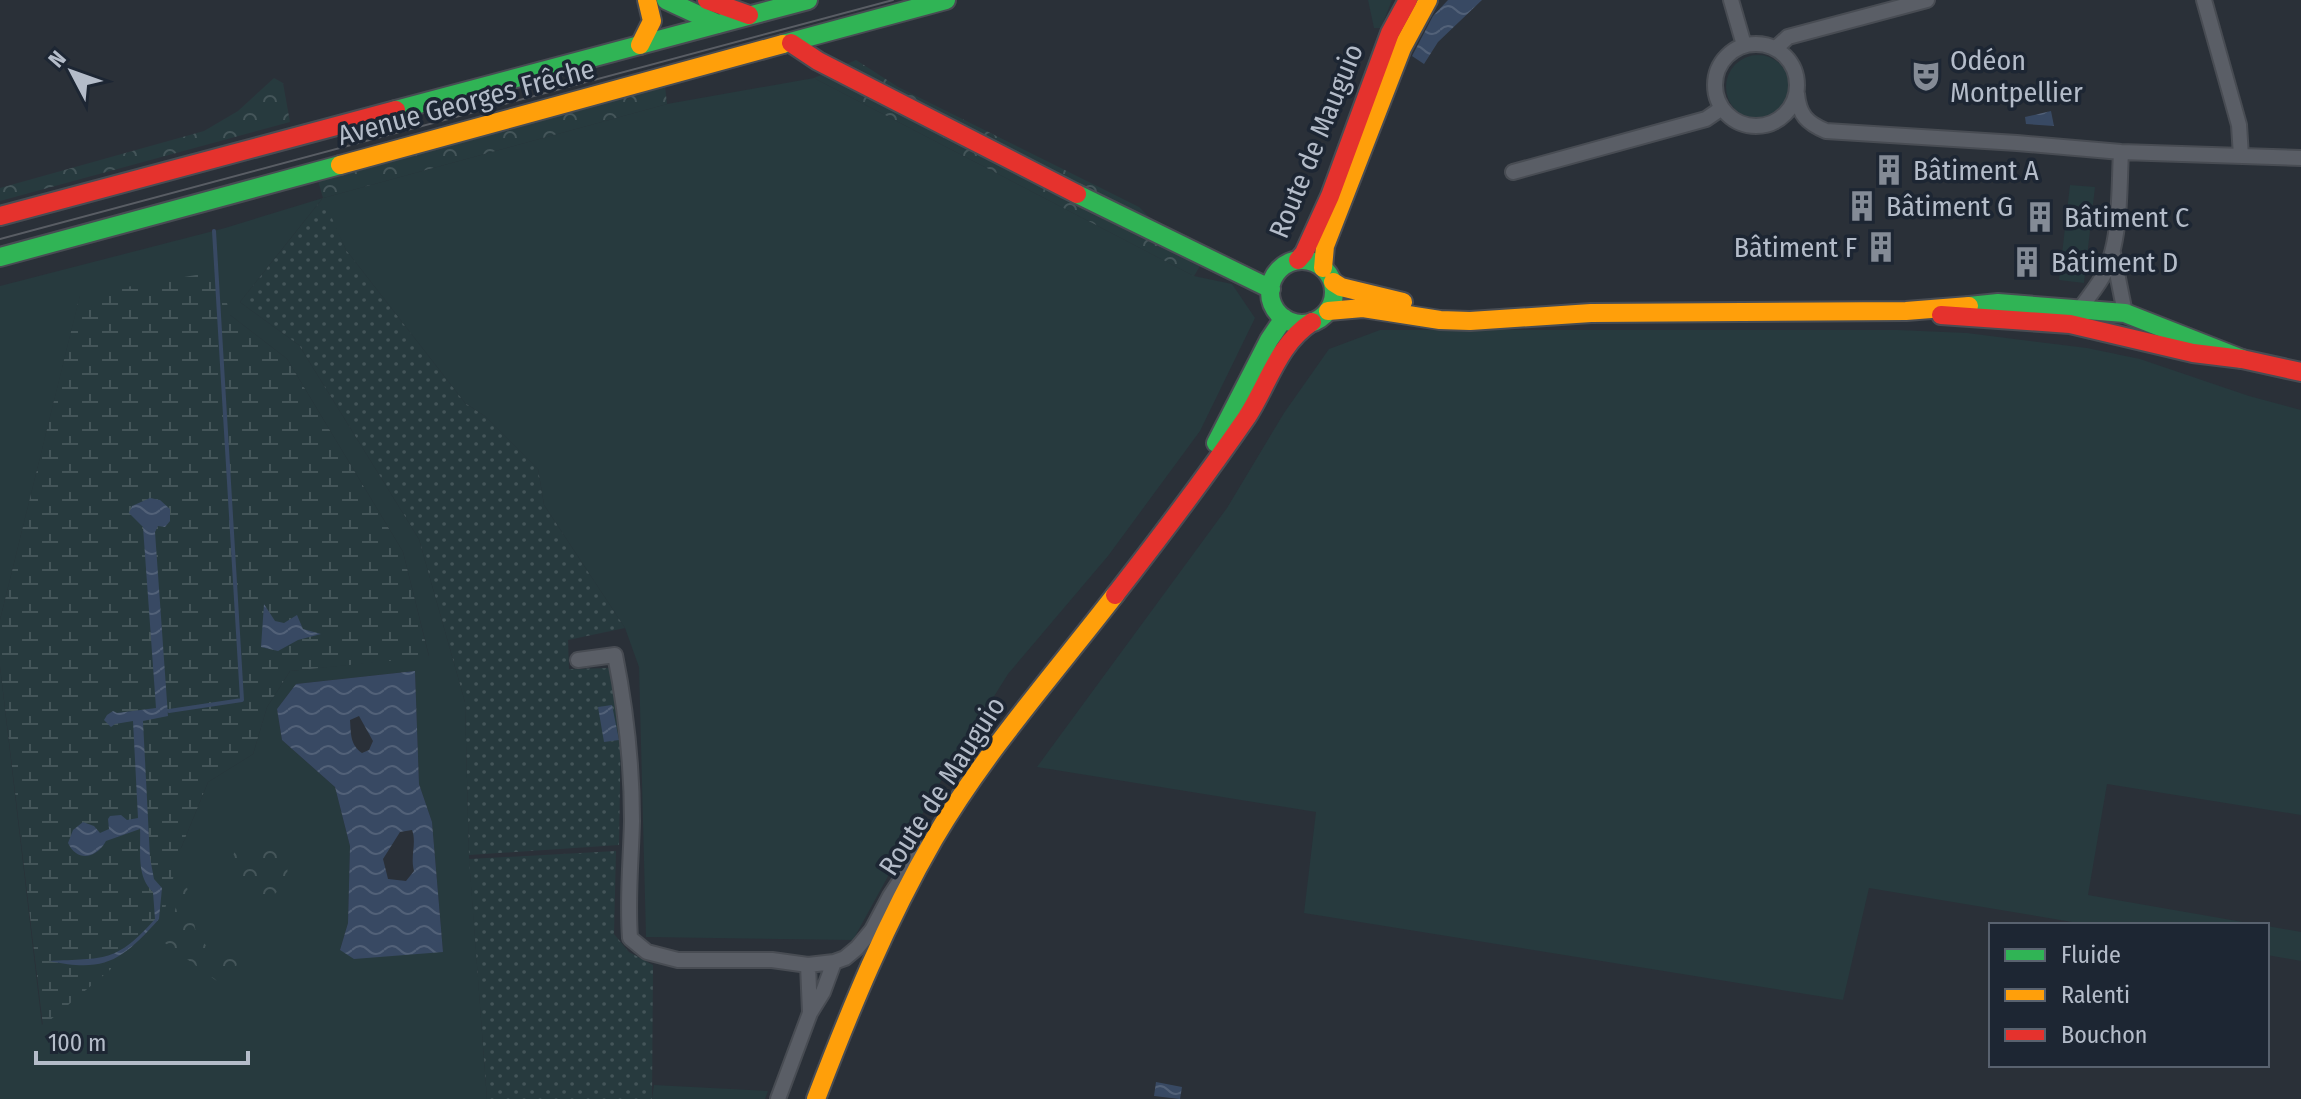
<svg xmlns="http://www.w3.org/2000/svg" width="2301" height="1099" font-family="'Fira Sans Condensed',sans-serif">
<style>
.green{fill:#273a3e;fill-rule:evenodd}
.forest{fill:url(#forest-crowns)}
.wetland{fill:url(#wetland-marsh)}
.park{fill:url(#park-dots)}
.water{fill:url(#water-waves);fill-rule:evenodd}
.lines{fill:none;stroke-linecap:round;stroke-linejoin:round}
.stream{stroke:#384963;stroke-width:4}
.street-casing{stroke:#484c53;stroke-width:18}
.fast-casing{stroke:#484c53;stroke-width:22}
.slow-casing{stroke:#484c53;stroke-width:22}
.jam-casing{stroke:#484c53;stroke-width:22}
.street{stroke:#5a5e66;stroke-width:14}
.fast{stroke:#30b455;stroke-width:18}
.slow{stroke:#ff9f0a;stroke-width:18}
.jam{stroke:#e5322d;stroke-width:18}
.tram{stroke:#595d64;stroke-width:2}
.labels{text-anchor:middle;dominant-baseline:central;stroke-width:7;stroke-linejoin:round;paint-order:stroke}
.poi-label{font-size:28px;fill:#b4bcc9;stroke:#1d2633;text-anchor:start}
.street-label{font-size:28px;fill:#b4bcc9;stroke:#1d2633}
</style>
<defs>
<pattern id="forest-crowns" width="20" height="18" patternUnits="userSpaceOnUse" patternTransform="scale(2)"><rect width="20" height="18" fill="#273a3e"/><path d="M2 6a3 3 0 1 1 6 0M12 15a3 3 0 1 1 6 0" fill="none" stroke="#445559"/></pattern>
<pattern id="wetland-marsh" width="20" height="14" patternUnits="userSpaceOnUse" patternTransform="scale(2)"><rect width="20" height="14" fill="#273a3e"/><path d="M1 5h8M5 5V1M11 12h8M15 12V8" fill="none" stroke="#445559"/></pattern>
<pattern id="park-dots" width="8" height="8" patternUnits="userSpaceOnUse" patternTransform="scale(2)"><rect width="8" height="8" fill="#273a3e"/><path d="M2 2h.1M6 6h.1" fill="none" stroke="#445559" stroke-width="1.8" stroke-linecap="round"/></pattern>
<pattern id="water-waves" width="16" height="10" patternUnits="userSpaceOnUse" patternTransform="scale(2)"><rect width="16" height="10" fill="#384963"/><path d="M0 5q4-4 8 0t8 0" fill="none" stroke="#526178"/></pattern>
</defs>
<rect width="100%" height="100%" fill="#2a3038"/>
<path class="green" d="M1368,0h24l-11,28h-7z
M1726 87a32 32 0 1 1 64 0a32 32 0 1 1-64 0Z
M814,78l380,198 38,8 23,34 -55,113 -92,125 -100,118 -72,115 -83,151 -207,-3 -7,-270 -14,-39 -81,-123 -6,-36 -52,-52 -21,-14 -119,-153 -24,-51 -82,103 59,43 120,194 46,163 4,153 18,244h-487v-433l42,359 139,-177 27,-66 45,-28 14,-47 23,-36 139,-15 -26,-104 -116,-193 -57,-44 -150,-19 -80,324v-334l225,-58 98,-30 344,-94zM415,671l4,113 13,38 11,130 -103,-2 8,-27 2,-77 -15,-59 -53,-47 -5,-31 19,-25z
M2070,185l25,2 -11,96 -25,-3z
M1380,330h518l69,3 120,15 53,11 109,37 52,14v405l-194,-31 -19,111 172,30h-170l-221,-37 -26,112 -539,-87 12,-101 -279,-45 190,-259 57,-95 45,-64z
M2267,926l34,6v29l-34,-6z
M654,1085l114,6 -3,8h-113z"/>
<path class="forest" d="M856,60l42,27 241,120 22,22 46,25 -13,22 -380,-198z
M274,78l9,5 7,39 -290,79v-13l204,-57 34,-20z
M665,86l2,18 -344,94 -6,-21z
M252,843h20l15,18 1,21 -20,18 -26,-1 -14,-30 8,-21z
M185,877l11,56 16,20h31l-18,34 -60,-44z"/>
<path class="wetland" d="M219,271l11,44 57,44 116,193 26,105 -139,14 -23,36 -14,47 -45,28 -27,66 -21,80 -117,98 -43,-360v-46l80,-325z"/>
<path class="park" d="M323,198l23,52 119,153 21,14 52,52 6,36 81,123 -57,12 1,29 43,-1 9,53 -2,124 -150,10 -4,-153 -46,-163 -120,-194 -59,-43z
M616,851l-2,83 15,18 24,13 -1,134h-165l-18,-240z"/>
<path class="water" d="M1448,0h34l-44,42 -14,22 -12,-8 21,-40z
M2051,111l3,15 -28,-2 -1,-7z
M150,498l10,2 10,9v12l-5,6 -7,-1 -3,6 13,184 -25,5 7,137 4,21 8,9 -3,31c-37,41 -53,54 -110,42 56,-3 67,2 106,-42l-2,-27c-17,-15 -12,-42 -13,-63l-34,12c-10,18 -29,21 -38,2l5,-13 10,-8 11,4 6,7 9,-4 -1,-10 2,-3 11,-1 6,5 11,-2 -5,-97 -18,3 -4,3 -7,-7 3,-5 6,-4 4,2 39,-5 -13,-181 -14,-14 3,-7z
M264,604l11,17 9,2 13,-8 6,14 18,5 -23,6 -20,11 -17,-4z
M415,671l4,113 13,38 11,130 -89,7 -14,-9 8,-27 2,-77 -15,-59 -53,-47 -5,-31 19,-25zM359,716l14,25 -4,9 -7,3c-12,-8 -11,-20 -12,-33zM412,830c5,13 -2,26 2,41l-8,10 -18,-2 -5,-20 17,-27z
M612,705l7,35 -15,2 -6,-35z
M1156,1082l26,5 -2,12 -26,-3z"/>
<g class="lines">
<path class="stream" d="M169,711l73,-11 -28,-469"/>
<defs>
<path id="street" d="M1731,0l13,45
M2204,0l35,125 2,31
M1715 85a41 41 0 1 1 82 0a41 41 0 1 1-82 0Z
M1776,48l12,-11 139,-37
M1797,94c2,21 10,29 29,37l191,12 104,9 180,6
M1513,172l193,-53 16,-11
M2113,253l12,60
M2080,309c8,-12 19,-24 25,-37 16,-32 14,-85 16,-120
M578,660l37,-5c11,55 17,110 17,166 -1,41 -5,75 -2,117l17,14 31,8h94l36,5 26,-3 11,-4 12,-10 15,-18 18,-34 31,-47
M808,965l2,47
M778,1099l32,-86 13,-21 11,-30"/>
<path id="fast" d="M666,0l52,24
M783,44l163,-44
M396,110l412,-110
M1077,194l194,95
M0,257l340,-92
M1270 292a32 32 0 1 1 64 0a32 32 0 1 1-64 0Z
M1969,306l29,-3 127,10 117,46
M1216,443l53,-103 15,-22"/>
<path id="slow" d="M640,45l12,-24 -5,-21
M340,165l443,-121
M1323,268l2,-22 77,-198 26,-48
M1333,282l8,5 62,15
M1328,311l35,-3 77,12 30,1 121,-8 315,-2 63,-5
M816,1099c34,-89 70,-177 118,-260 51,-87 120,-165 181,-244"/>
<path id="jam" d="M707,0l42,15
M791,43l27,18 259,133
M0,216l396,-106
M1298,260l6,-7 26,-57 60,-163 18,-33
M1941,315l129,9 123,29 49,6 59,13
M1115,595c46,-59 90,-117 132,-178 21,-32 31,-73 65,-95"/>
</defs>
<use href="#street" class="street-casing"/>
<use href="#fast" class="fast-casing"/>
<use href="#slow" class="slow-casing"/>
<use href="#jam" class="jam-casing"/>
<use href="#street" class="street"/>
<use href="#fast" class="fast"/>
<use href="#slow" class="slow"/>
<use href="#jam" class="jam"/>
<path class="tram" d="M0,239l893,-239"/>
</g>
<defs>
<symbol id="theatre-bare" viewBox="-9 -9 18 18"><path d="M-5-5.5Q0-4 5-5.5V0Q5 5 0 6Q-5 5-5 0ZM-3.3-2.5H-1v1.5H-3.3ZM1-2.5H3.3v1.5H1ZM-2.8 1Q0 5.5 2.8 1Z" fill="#848b96" stroke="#1d2633" stroke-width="2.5" paint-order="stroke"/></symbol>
<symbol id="building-bare" viewBox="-9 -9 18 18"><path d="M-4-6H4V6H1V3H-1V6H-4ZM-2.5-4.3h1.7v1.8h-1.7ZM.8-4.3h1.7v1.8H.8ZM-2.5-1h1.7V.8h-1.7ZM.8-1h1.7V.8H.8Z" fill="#848b96" stroke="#1d2633" stroke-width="2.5" paint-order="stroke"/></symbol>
</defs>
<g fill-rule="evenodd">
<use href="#theatre-bare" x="1904" y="54" width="44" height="44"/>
<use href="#building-bare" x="1867" y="148" width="44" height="44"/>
<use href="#building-bare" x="1840" y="184" width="44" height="44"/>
<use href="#building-bare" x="2018" y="195" width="44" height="44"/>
<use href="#building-bare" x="1859" y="225" width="44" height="44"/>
<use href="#building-bare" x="2005" y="240" width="44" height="44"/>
</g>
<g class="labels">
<g class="poi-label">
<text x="1950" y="60">Odéon<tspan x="1950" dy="32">Montpellier</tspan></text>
<text x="1913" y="170">Bâtiment A</text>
<text x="1886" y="206">Bâtiment G</text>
<text x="2064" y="217">Bâtiment C</text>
<text x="1857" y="247" text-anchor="end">Bâtiment F</text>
<text x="2051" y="262">Bâtiment D</text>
</g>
<g class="street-label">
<text transform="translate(466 102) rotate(-15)">Avenue Georges Frêche</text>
<text transform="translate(1316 141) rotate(-68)">Route de Mauguio</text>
<text transform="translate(942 786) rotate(-57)">Route de Mauguio</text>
</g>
</g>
<rect x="1989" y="923" width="280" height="144" fill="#1d2633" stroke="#59626f" stroke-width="2"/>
<rect x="2005" y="949" width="40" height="12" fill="#30b455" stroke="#59626f" stroke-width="2"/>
<text x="2061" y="963" font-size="24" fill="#b4bcc9">Fluide</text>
<rect x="2005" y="989" width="40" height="12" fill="#ff9f0a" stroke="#59626f" stroke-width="2"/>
<text x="2061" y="1003" font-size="24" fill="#b4bcc9">Ralenti</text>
<rect x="2005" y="1029" width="40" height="12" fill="#e5322d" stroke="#59626f" stroke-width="2"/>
<text x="2061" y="1043" font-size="24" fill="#b4bcc9">Bouchon</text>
<g transform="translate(72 72) rotate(311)" stroke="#1d2633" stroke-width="6" paint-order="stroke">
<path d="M0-6L14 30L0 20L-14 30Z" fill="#b4bcc9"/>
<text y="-12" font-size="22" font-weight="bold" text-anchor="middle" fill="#b4bcc9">N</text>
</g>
<path d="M36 1051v12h212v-12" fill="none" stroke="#b4bcc9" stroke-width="4"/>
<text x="48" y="1051" font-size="24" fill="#b4bcc9" stroke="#1d2633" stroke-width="6" paint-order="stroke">100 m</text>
</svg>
